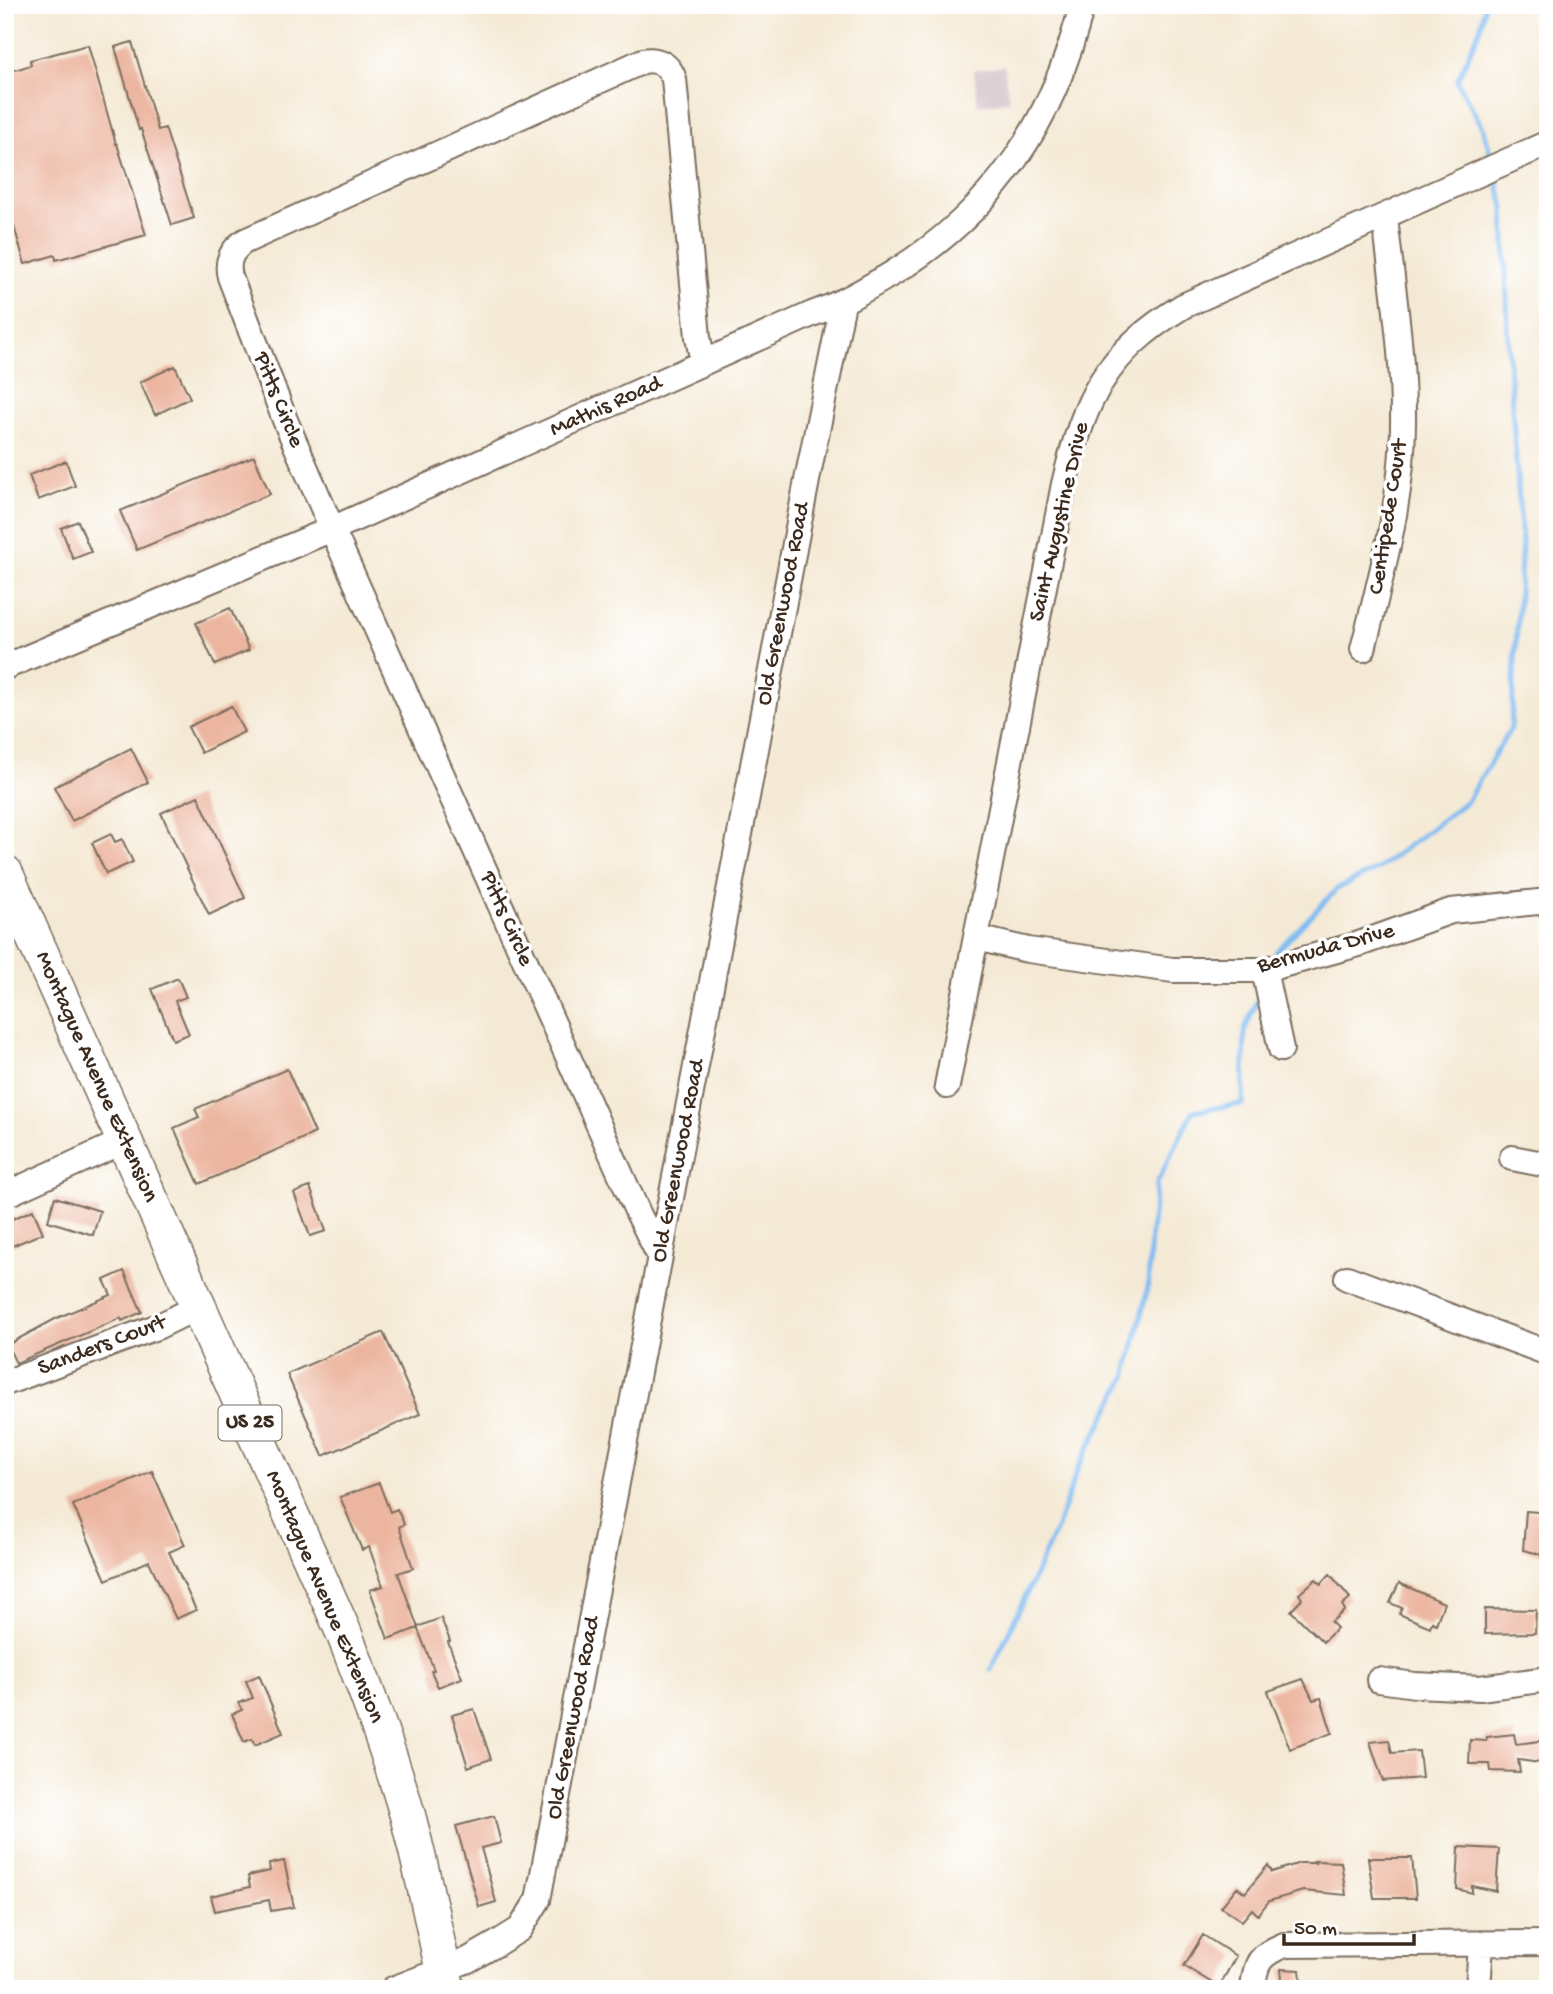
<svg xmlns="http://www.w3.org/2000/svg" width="1553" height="1994" font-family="'Gochi Hand',sans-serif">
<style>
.industrial{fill:#d2bdc7}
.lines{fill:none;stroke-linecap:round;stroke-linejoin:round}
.stream{stroke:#7fbcf2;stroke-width:5}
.building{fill:#ecb59f}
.minor-casing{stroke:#7c6d5e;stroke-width:28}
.highway-casing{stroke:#7c6d5e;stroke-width:38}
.minor{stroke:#fff;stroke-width:24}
.highway{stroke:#fff;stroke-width:35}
.labels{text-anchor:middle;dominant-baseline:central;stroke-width:7;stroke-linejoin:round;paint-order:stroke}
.shield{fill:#fff;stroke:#766a62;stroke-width:2}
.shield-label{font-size:21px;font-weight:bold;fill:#3b2a1e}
.street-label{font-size:23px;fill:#3b2a1e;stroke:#fff}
</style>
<rect width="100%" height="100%" fill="#fff"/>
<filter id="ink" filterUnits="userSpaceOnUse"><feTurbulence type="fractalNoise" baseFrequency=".0143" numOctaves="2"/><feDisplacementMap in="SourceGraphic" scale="14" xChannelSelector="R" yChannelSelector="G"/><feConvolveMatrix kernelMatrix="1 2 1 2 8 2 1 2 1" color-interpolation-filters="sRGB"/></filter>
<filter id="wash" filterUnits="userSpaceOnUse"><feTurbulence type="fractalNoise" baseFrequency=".00686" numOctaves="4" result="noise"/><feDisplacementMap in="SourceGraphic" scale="28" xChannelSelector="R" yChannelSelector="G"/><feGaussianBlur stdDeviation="1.57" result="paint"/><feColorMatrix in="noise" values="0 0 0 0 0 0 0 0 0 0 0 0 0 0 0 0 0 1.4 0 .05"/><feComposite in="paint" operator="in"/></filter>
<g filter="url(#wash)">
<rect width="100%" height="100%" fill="#f4e9d4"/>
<path class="industrial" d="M1004,66l5,35 -31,4 -4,-35z"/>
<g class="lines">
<path class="stream" d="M1485,5l-5,24 -23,52 27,49 6,23
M1274,959l3,-8 60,-62 42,-21 88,-67 44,-73 11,-186 -13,-179 -5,-156 -7,-26
M991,1670l65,-140 22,-62 48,-91 22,-90 3,-56 6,-48 36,-72 50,-7 2,-75 13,-31"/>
</g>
<g id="blocks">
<path class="building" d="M132,42l26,88 7,-2 29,90 -22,7 -31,-96 -2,1 -24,-83z
M88,45l28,99h1l29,91 -90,25 -1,-5 -30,9 -20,-68v-123l26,-8 -1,-5z
M175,366l15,32 -35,17 -15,-33z
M254,456l16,38 -133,56 -17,-39z
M66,461l9,25 -37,14 -9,-25z
M78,521l13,31 -18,7 -12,-31z
M230,608l19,42 -34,15 -19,-42z
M231,706l13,26 -43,21 -13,-26z
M131,748l17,34 -76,39 -18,-34z
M198,796l47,102 -36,17 -48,-102z
M111,834l4,8 7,-3 11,23 -27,12 -14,-31z
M178,978l8,19 -11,4 14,33 -16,6 -21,-51z
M287,1069l28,64 -116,51 -25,-56 25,-11 -4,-8z
M310,1187l16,44 -16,5 -16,-43z
M55,1197l45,14 -7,24 -45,-14z
M33,1210l10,23 -38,16v-27z
M124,1271l18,41 -20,9 -1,-3 -105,45 -9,-18 50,-27 54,-23 -7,-15z
M383,1332l37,82 -97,42 -36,-82z
M152,1471l33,74 -16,7 27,58 -20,9 -27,-58 -43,19 -33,-75z
M379,1483l11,29 7,-3 7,15 -5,3 14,41 -15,5 20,55 -30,11 -18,-49 13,-4 -14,-39 -7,3 -22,-53z
M1526,1511l22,2v43l-25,-6z
M1330,1574l20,24 -8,7 3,5 -14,12 6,6 -14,14 -32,-31 11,-12 -3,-5 17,-15 5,5z
M1399,1583l45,20 -8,21 -4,-2 -2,5 -31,-13 3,-6 -12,-5z
M1485,1609l51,1 -1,23 -50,1z
M441,1618l9,23 -2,1 14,36 -24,9 -7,-16 3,-1 -17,-43z
M259,1675l24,58 -28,12 -3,-6 -8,3 -12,-28 10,-4 -3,-7 14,-5 -7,-17z
M1303,1679l10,21 8,-2 11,35 -42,16 -22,-58z
M474,1709l17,50 -23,8 -16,-52z
M1514,1734l2,10 32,-4v24l-30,-4 2,12 -29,-1 -1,-7h-21l1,-24 16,1 1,-4z
M1389,1740l3,13 27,-2 3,27 -39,3 -13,-39z
M494,1816l7,27 -20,5 15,54 -17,5 -23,-81z
M1459,1847l40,2 -3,42 -24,-5v7l-15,-4z
M1368,1858h44l4,40h-42z
M284,1861l10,46 -23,4 -2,-11 -54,11 -4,-15 39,-9 -2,-11 22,-5 -1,-7z
M1314,1861l27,1 5,33 -43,-4 -34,10 -11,14 -6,-6 -10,12 -21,-14 16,-20 8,6 23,-28 4,7 28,-9h15z
M1203,1935l33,21 -17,31 -35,-21z
M1281,1969l19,1 2,19h-19z"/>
</g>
</g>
<g filter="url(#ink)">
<use href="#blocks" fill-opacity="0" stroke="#7c6d5e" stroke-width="2"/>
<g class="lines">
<defs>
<path id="minor" d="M1363,649c18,-72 40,-151 40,-225 1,-67 -11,-140 -18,-207
M5,667l327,-138 480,-215c32,-11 52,-24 81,-41 102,-63 161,-152 189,-268
M977,938l51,12 145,20h91l95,-26 92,-33 97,-10
M1264,970l17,79
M947,1086l117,-602c21,-87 41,-130 119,-178l365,-163
M1512,1158l36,7
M5,1195l119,-54
M660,1257l-22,-44 -306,-684 -47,-109 -55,-143c-4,-15 1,-27 15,-36l398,-180c14,-3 26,3 31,18l24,258 5,26
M1347,1278l201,75
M5,1383l154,-57 39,-19
M1379,1680l36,5 65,3 68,-9
M393,1989l75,-29 28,-16 24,-15 18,-29 270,-1425 35,-172
M1253,1989c2,-27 7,-34 31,-44l264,-2
M1478,1989l3,-45"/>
<path id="highway" d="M5,873l338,758c24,61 47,123 65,186 15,57 27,114 39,172"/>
</defs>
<use href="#minor" class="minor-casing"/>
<use href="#highway" class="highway-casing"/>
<use href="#minor" class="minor"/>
<use href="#highway" class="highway"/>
</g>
</g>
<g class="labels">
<rect class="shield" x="218.5" y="1405.5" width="63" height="35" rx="5"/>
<g class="shield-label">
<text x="250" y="1423">US 25</text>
</g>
<g class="street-label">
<text transform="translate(278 400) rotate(68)">Pitts Circle</text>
<text transform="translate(606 407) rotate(-24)">Mathis Road</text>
<text transform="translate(1389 517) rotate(-81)">Centipede Court</text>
<text transform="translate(1060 522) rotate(-77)">Saint Augustine Drive</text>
<text transform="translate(784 604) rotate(-79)">Old Greenwood Road</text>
<text transform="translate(506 919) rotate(66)">Pitts Circle</text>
<text transform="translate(1326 949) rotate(-15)">Bermuda Drive</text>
<text transform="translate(96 1077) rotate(66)">Montague Avenue Extension</text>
<text transform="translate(679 1161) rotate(-79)">Old Greenwood Road</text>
<text transform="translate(102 1346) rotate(-21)">Sanders Court</text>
<text transform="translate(324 1597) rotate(67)">Montague Avenue Extension</text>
<text transform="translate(574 1718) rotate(-79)">Old Greenwood Road</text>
</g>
</g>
<rect width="1553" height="1994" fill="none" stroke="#fff" stroke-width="28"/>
<path d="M1284 1934v10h130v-10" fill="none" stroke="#3b2a1e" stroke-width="3.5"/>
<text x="1294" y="1934" font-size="21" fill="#3b2a1e" stroke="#ffffff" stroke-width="5" paint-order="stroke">50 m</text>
</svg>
